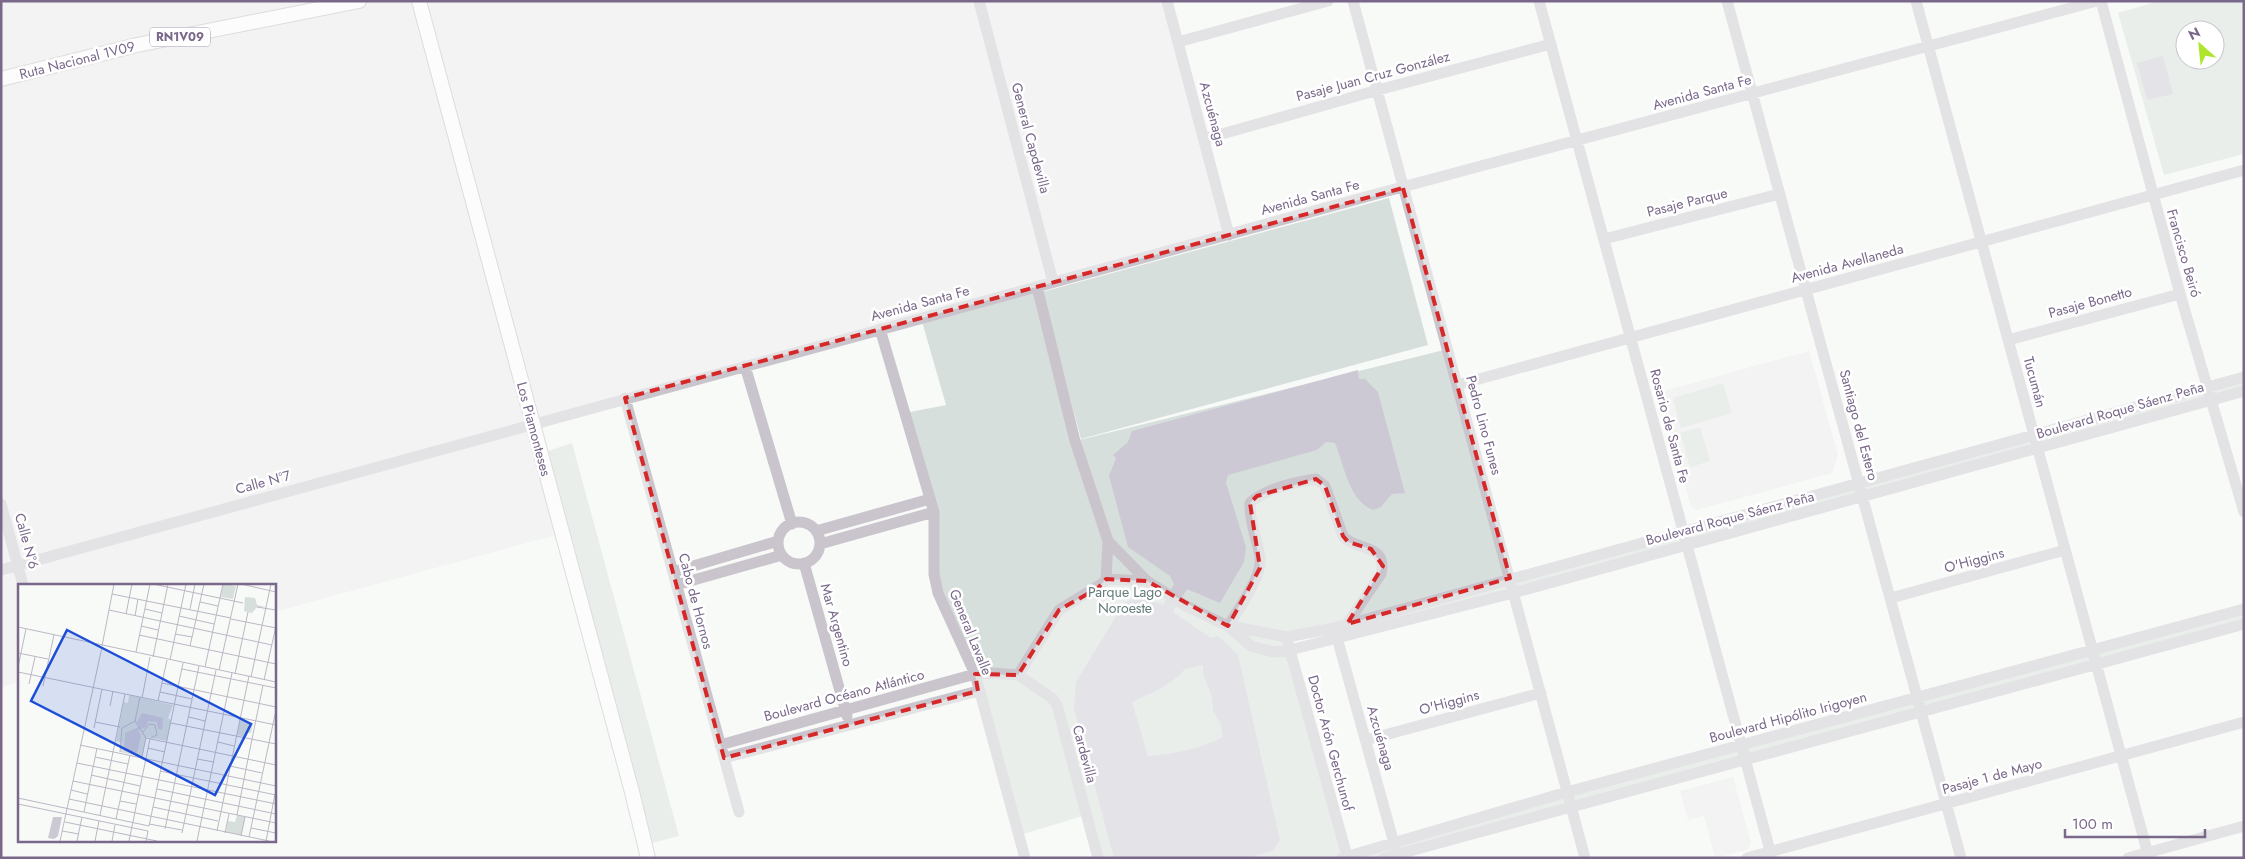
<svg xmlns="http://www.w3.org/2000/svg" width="2245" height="859" font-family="Jost,sans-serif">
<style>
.built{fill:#eaebeb}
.green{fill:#d7dfdc;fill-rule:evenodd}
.water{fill:#ccc9d5;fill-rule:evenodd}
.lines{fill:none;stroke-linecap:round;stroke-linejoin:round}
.major-casing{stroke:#bdb9c1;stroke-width:16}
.minor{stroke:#cac5cd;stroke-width:11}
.major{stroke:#fff;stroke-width:14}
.marked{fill:none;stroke:#d62828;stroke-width:4;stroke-dasharray:10 6;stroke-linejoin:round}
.labels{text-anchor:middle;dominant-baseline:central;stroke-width:5;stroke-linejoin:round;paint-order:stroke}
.shield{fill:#fff;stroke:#a195ac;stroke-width:1}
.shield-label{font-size:12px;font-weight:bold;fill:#796889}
.street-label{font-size:14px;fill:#796889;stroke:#fff}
.park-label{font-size:14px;fill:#637a78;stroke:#fff}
.inset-road{fill:none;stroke:#bdb7c5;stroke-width:1}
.view{fill:#1d4ed8;fill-opacity:0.15;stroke:#1d4ed8;stroke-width:2.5}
.inset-edge{fill:none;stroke:#796889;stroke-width:2.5}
</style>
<rect width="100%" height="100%" fill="#f8faf8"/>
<path class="built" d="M1,1h1166l62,234 -696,189 30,109 -289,79v-27h-255v97l-18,5z
M1809,351l29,104 -6,18 -135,37 -6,-3 -31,-115z
M1733,777l18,66 -4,7 -32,8 -11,-42 -16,4 -8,-29z"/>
<path class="green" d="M2159,1h85v153l-80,21 -46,-162zM2185,30h30v30h-30z
M1389,198l39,147 -347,94 -39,-147z
M1037,287l38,154 373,-92 62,229 -223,59 60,218 897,-246v15l-860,234h-286l-12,-43 -66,20 -42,-144 -40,-98 -4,-68 -29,-112 41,-8 -25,-87z
M2244,382v6l-877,240 -1,-6z
M1723,383l9,30 -51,15 -8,-30z
M1700,427l10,34 -20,6 -10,-34z
M572,443l107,393 -27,7 -104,-392z"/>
<path class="water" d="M2163,56l10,38 -26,6 -10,-37z
M1358,370l1,9h6l13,13 27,101 -13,1 -11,13 -8,3c-24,-9 -29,-45 -38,-67l-9,-1 -9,8 -89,25 -2,8 20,64 -2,15 -24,41 -33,-14 -14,23 38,26 7,-2 20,19 42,185 -7,11 -27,7h-132l-40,-149 2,-27 47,-77c13,-11 25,-5 40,0l11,-21 -4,-8 -42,-29 -19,-71 7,-18 -3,-3 15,-13 4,-11zM1203,665v8l9,24 1,14 8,13 2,13c-23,12 -49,17 -75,19l-16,-54c20,-10 39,-16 53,-33z"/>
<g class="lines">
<defs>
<path id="major" d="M419,1l213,791 16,66
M1,79l136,-34 222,-44"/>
</defs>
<use href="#major" class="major-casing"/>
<path class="minor" d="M979,1l74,281
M1167,1l62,234
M1353,1l232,857
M1539,1l233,857
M1727,1l234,857
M1916,1l233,857
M2101,1l79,293 64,218
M1178,42l150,-41
M1204,139l174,-49 173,-46
M1604,239l175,-45
M880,329l54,183v62l4,19 37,81 50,184
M2008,340l172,-46
M745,366l47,158
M1457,385l787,-215
M625,398l114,414
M1,504l22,81
M778 543a21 21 0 1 1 42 0a21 21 0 1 1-42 0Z
M816,531l114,-32
M1108,541l39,40 39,25 42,20 23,20 22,6 17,-2 223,-57 731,-202
M820,544l114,-32
M804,563l43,153
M1,570l1379,-377 717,-192
M673,572l105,-31
M1106,579l41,2
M676,585l106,-30
M1891,598l174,-48
M1228,626c10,-16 35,-50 32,-69 -3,-18 -11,-36 -10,-54 15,-15 46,-21 66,-24l9,7 18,50c14,16 45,7 38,38l-34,50
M1229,626l58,11 47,-9 910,-251
M1336,634l59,213
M1288,643l59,213
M1018,675l41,-65 44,-27 3,-4 2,-38 -33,-100 -38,-154
M1366,740l175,-47
M720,745l255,-71 17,-1 26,2 34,23 5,7 41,153
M724,758l254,-67
M1342,858l225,-66 677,-183
M1384,858l860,-234
M1747,858l497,-136
M2128,858l116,-32"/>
<use href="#major" class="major"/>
</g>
<path d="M0 0H2245V859H0ZM1403,188l107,390 -163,46 36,-58 -12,-17 -23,-7 -5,-6 -18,-50 -9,-7 -59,17 -7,7 10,65 -32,58 -81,-45 -41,-2 -8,9 -39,22 -41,65 -43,-1 3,17 -254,67 -99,-360z" fill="#f8faf8" fill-opacity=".55" fill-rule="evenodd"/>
<path class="marked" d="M1403,188l107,390 -163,46 36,-58 -12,-17 -23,-7 -5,-6 -18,-50 -9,-7 -59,17 -7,7 10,65 -32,58 -81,-45 -41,-2 -8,9 -39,22 -41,65 -43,-1 3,17 -254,67 -99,-360z"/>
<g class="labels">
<rect class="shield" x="150" y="27.5" width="60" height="19" rx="4"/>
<g class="shield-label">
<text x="180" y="37">RN1V09</text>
</g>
<g class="street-label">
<text transform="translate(77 60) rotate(-14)">Ruta Nacional 1V09</text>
<text transform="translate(1373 76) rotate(-15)">Pasaje Juan Cruz González</text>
<text transform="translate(1702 92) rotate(-15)">Avenida Santa Fe</text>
<text transform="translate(1213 114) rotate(75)">Azcuénaga</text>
<text transform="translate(1031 138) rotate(75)">General Capdevilla</text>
<text transform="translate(1310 197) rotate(-15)">Avenida Santa Fe</text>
<text transform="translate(1687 202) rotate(-14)">Pasaje Parque</text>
<text transform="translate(2184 253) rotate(74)">Francisco Beiró</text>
<text transform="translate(1847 263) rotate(-15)">Avenida Avellaneda</text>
<text transform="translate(2090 302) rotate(-15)">Pasaje Bonetto</text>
<text transform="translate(920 303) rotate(-15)">Avenida Santa Fe</text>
<text transform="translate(2035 382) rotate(75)">Tucumán</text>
<text transform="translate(2120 410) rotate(-16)">Boulevard Roque Sáenz Peña</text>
<text transform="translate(1484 425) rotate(75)">Pedro Lino Funes</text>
<text transform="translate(1859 425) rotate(75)">Santiago del Estero</text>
<text transform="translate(1670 426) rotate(75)">Rosario de Santa Fe</text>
<text transform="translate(534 429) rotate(75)">Los Piamonteses</text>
<text transform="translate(263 482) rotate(-15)">Calle Nº7</text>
<text transform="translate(1730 518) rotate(-15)">Boulevard Roque Sáenz Peña</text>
<text transform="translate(27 541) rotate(75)">Calle Nº6</text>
<text transform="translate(1974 560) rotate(-15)">O'Higgins</text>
<text transform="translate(696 601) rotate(75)">Cabo de Hornos</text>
<text transform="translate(837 625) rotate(74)">Mar Argentino</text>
<text transform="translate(971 632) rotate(68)">General Lavalle</text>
<text transform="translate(844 695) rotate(-15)">Boulevard Océano Atlántico</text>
<text transform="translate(1449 702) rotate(-15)">O'Higgins</text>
<text transform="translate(1788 717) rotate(-15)">Boulevard Hipólito Irigoyen</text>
<text transform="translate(1381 738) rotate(74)">Azcuénaga</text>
<text transform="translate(1331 743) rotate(75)">Doctor Arón Gerchunof</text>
<text transform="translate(1085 754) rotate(75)">Cardevilla</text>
<text transform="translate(1992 776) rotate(-15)">Pasaje 1 de Mayo</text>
</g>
<g class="park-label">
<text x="1125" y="592">Parque Lago<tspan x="1125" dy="16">Noroeste</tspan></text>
</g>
</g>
<g transform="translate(18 584)">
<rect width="258" height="258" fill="#f8faf8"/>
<path d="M205,0l13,2 -3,13 -12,-2zM227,13l10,1 2,7 9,2h-9l-5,6 -8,-2zM111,111l44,10 -5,13 3,2 -4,21 -21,-4 -4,20 -22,-5 2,-9 -6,-2 8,-39 4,1zM222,136l13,3 -2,10h-4l-1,4 -9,-2zM219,231l8,2 -4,18 -15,-3 2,-11 7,1z" fill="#d7dfdc"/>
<path d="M124,129l21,5 -1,12 -4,-1 -1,-7 -9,-1 -2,6 -8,3 3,6 -4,17 -13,-2 1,-18 14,-6 -2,-5zM35,233h9l-4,19 -4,3 -6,-1z" fill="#ccc9d5"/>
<path class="inset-road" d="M135,0l90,19M223,0l35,8M94,10l104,21M182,18l18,4M239,23l19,3M127,25l17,4M172,25l5,-25M91,26l163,35M108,30l6,-30M198,31l15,3M117,32l3,-17M161,32l35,8M213,35l45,9M123,42l17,4M0,43l258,55M157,50l17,3M121,51l137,29M84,62l12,-62M172,62l14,-62M118,68l14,-68M0,69l30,6M135,73l15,-73M152,76l16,-76M0,83l8,-38M187,83l18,-83M164,85l94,19M201,86l19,-86M0,88l258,53M217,90l13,-62M233,93l20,-93M246,96l12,-54M144,99l114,24M11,100l6,-27M25,102l11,-51M142,108l32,7M124,114l8,-41M140,117l9,-41M92,122l3,-15M171,133l16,4M117,137l11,17 130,27M77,138l25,5M153,139l105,21M76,144l8,-39M104,144l13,-7 5,-24M124,149l7,-9 6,1 2,10 -6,3M200,158l16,4M62,161l196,41M130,164l17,4M102,168l2,-24M77,173l33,7M124,173l4,-20M179,175l17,3M230,175l15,-74M59,179l199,41M212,182l32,7M142,187l116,24M73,191l49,11M55,197l203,42M139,205l119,25M53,206l16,4M0,214l131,28 34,-163M51,215l200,42M102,217l16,3M0,220l130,27 -2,10M135,223l65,14M66,228l13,-64M82,231l25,-121M219,231l11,-56M98,235l14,-64M47,238l92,19M131,240l33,6M233,244l25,5M147,245l34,-163M44,247l17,3M199,247l32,-155M164,249l34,-163M207,249l4,-19M223,252l4,-19M231,253l27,-127M42,257l42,-194M59,257l5,-24M77,257l4,-20M94,257l3,-16M111,257l21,-102M179,257l35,-168M248,257l9,-47"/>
<path class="view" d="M49,46l184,94 -36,71 -184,-94z"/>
<rect width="258" height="258" class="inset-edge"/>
</g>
<rect width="2245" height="859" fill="none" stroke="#796889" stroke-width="5"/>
<g transform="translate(2200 45) rotate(333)"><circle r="24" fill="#ffffff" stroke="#c9c3d0"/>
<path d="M0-4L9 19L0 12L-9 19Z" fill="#afe62c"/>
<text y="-8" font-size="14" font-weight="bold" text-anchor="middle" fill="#796889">N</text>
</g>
<path d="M2065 829v8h140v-8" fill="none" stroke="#796889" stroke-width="2.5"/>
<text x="2072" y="829" font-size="15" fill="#796889" stroke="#ffffff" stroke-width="4" paint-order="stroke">100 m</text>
</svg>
